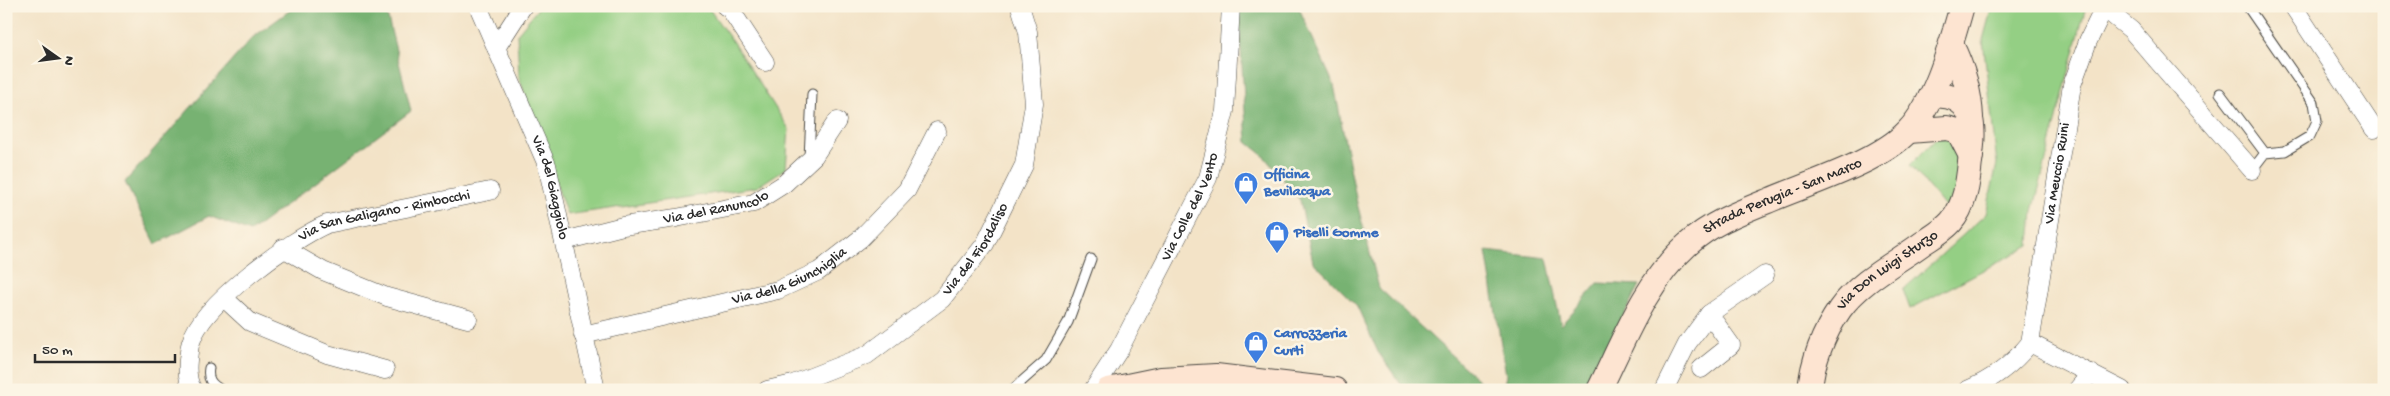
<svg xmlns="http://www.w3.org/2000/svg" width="2390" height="396" font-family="'Gochi Hand',sans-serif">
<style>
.green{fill:#94cf84;stroke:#607d58}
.forest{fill:#77b272;stroke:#516e4e}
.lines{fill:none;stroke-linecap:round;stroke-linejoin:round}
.lane-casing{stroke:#494742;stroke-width:11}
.street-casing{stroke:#494742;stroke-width:19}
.secondary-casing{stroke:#494742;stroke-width:26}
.lane{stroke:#fff;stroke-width:9}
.street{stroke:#fff;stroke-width:18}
.secondary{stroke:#fde4d1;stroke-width:24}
.labels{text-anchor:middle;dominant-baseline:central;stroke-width:5;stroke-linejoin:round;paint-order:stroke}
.street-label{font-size:15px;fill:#2b2b2b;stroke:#fcf5e5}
.shop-label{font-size:15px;font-weight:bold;fill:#366cbe;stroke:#fcf5e5;text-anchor:start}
</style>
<rect width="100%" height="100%" fill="#fcf5e5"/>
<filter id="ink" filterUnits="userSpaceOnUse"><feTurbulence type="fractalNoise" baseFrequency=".02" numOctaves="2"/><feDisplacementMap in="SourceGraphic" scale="10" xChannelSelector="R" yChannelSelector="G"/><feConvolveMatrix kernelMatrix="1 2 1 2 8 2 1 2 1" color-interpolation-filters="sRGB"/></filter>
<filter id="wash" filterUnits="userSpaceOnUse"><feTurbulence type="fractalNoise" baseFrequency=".0096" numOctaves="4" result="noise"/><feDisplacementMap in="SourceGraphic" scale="20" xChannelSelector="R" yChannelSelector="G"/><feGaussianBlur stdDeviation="1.12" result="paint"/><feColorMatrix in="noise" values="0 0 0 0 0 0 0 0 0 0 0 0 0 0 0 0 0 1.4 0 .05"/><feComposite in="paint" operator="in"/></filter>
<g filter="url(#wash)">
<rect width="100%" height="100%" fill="#f3e3c7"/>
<path class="green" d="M540,6h167l28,39 54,84 -3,39 -29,19 -190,28 -48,-138 -2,-43z
M1992,6h94l-53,205 -3,34 -120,64 -7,-19 83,-76 11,-50 -14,-124z
M1939,136l14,5 9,19 -3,27 -13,21 -36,-43z"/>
<path class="forest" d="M296,6h89l26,105 -161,121 -41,-16 -53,28 -31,-62 127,-144z
M1238,6h60l36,79 23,118 22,85 110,102h-84l-27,-38 -21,-46 -44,-44 -13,-62 -38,-46 -15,-12z
M1486,251l61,7 14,67 37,-42 41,2 -53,105h-83l3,-15z"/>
</g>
<g filter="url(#ink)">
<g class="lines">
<defs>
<path id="lane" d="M2220,93l45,60 20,-2 25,-15 7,-15 -3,-18 -67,-97
M809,158l3,-64
M2252,170l13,-17
M209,368c-2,11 2,16 12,22
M1012,390l34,-30 22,-38 23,-63"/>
<g id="street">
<path id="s1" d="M478,6l69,159 49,225"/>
<path d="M725,6l5,3 35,53"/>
<path d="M2293,6l81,123"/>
<path d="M2104,8l27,22 121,140"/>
<path d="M496,48l27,-42"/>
<path id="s2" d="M564,241l59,-15 53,-8 78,-15 30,-19 30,-28 23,-35"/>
<path d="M283,248l40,23 64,26 81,22"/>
<path d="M224,298l26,24 77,32 58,16"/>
<path id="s3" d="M583,335l195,-45 41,-19 41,-32 47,-49 30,-59"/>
<path id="s4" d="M2030,343l42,-258 16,-44 17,-35"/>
<path d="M1701,369l30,-24 -22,-31"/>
<path id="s5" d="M193,390c-6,-9 -6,-20 -5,-30 1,-6 1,-13 3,-18 10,-38 101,-103 136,-118l163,-33"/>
<path id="s6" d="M767,390l26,-6 74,-29 75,-56 43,-55 39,-79 10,-61 -6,-72 -8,-26"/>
<path id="s7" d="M1093,390l26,-40 89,-172 17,-67 6,-105"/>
<path d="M1664,390l23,-46 22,-30 56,-39"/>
<path d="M1967,390c25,-10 46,-26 63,-47l92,47"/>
<path d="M2077,390l14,-17"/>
</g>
<g id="secondary">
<path d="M1951,44c12,24 19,47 20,74"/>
<path d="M1909,131l38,-3 11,3 13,25"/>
<path d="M1108,390l53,-11 55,-3 119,14"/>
<path id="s8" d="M1599,390c25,-50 46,-107 88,-145 24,-22 53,-33 83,-45 40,-17 109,-38 138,-69 28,-29 43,-87 54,-125"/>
<path id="s9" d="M1810,390c2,-28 14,-58 30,-81 20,-28 56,-46 83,-66 9,-6 20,-12 28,-21 14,-16 17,-40 19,-60 2,-15 5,-35 -1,-49 -7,-15 -23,-19 -38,-17"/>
</g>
</defs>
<use href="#lane" class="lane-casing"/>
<use href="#street" class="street-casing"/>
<use href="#secondary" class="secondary-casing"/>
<use href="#lane" class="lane"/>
<use href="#street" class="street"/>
<use href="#secondary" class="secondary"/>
</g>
</g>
<defs>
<symbol id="shop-pin" viewBox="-11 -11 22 30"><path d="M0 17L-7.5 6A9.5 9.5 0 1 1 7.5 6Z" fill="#3f7fe0" stroke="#fcf5e5"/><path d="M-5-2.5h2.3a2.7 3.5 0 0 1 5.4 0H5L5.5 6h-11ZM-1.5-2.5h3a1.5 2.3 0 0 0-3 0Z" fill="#fff"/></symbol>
</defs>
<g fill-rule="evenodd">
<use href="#shop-pin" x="1232" y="170" width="28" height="38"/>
<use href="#shop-pin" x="1263" y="219" width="28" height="38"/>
<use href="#shop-pin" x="1242" y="329" width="28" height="38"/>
</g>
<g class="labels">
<g class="street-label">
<text stroke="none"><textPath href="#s4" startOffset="172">Via Meuccio Ruini</textPath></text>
<text stroke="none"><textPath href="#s1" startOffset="196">Via del Giaggiolo</textPath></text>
<text stroke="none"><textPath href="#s8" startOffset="279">Strada Perugia - San Marco</textPath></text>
<text stroke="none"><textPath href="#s2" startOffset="156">Via del Ranuncolo</textPath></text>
<text stroke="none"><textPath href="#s7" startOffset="208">Via Colle del Vento</textPath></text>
<text stroke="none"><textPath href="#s5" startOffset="290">Via San Galigano - Rimbocchi</textPath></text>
<text stroke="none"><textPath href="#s6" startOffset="260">Via del Fiordaliso</textPath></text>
<text stroke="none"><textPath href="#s9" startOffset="149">Via Don Luigi Sturzo</textPath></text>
<text stroke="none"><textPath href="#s3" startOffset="216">Via della Giunchiglia</textPath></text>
</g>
<g class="shop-label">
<text x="1264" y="175">Officina<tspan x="1264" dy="17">Bevilacqua</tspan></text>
<text x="1294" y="233">Piselli Gomme</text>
<text x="1274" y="334">Carrozzeria<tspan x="1274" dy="17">Curti</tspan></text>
</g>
</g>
<rect width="2390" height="396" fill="none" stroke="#fcf5e5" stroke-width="25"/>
<g transform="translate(58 58) rotate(104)" stroke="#fcf5e5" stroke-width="4" paint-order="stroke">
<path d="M0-4L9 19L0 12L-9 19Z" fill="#2b2b2b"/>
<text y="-8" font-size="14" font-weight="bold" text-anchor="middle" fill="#2b2b2b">N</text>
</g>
<path d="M35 354v8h140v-8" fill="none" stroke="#2b2b2b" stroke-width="2.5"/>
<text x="42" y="354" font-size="15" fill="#2b2b2b" stroke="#fcf5e5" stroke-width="4" paint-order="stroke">50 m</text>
</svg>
